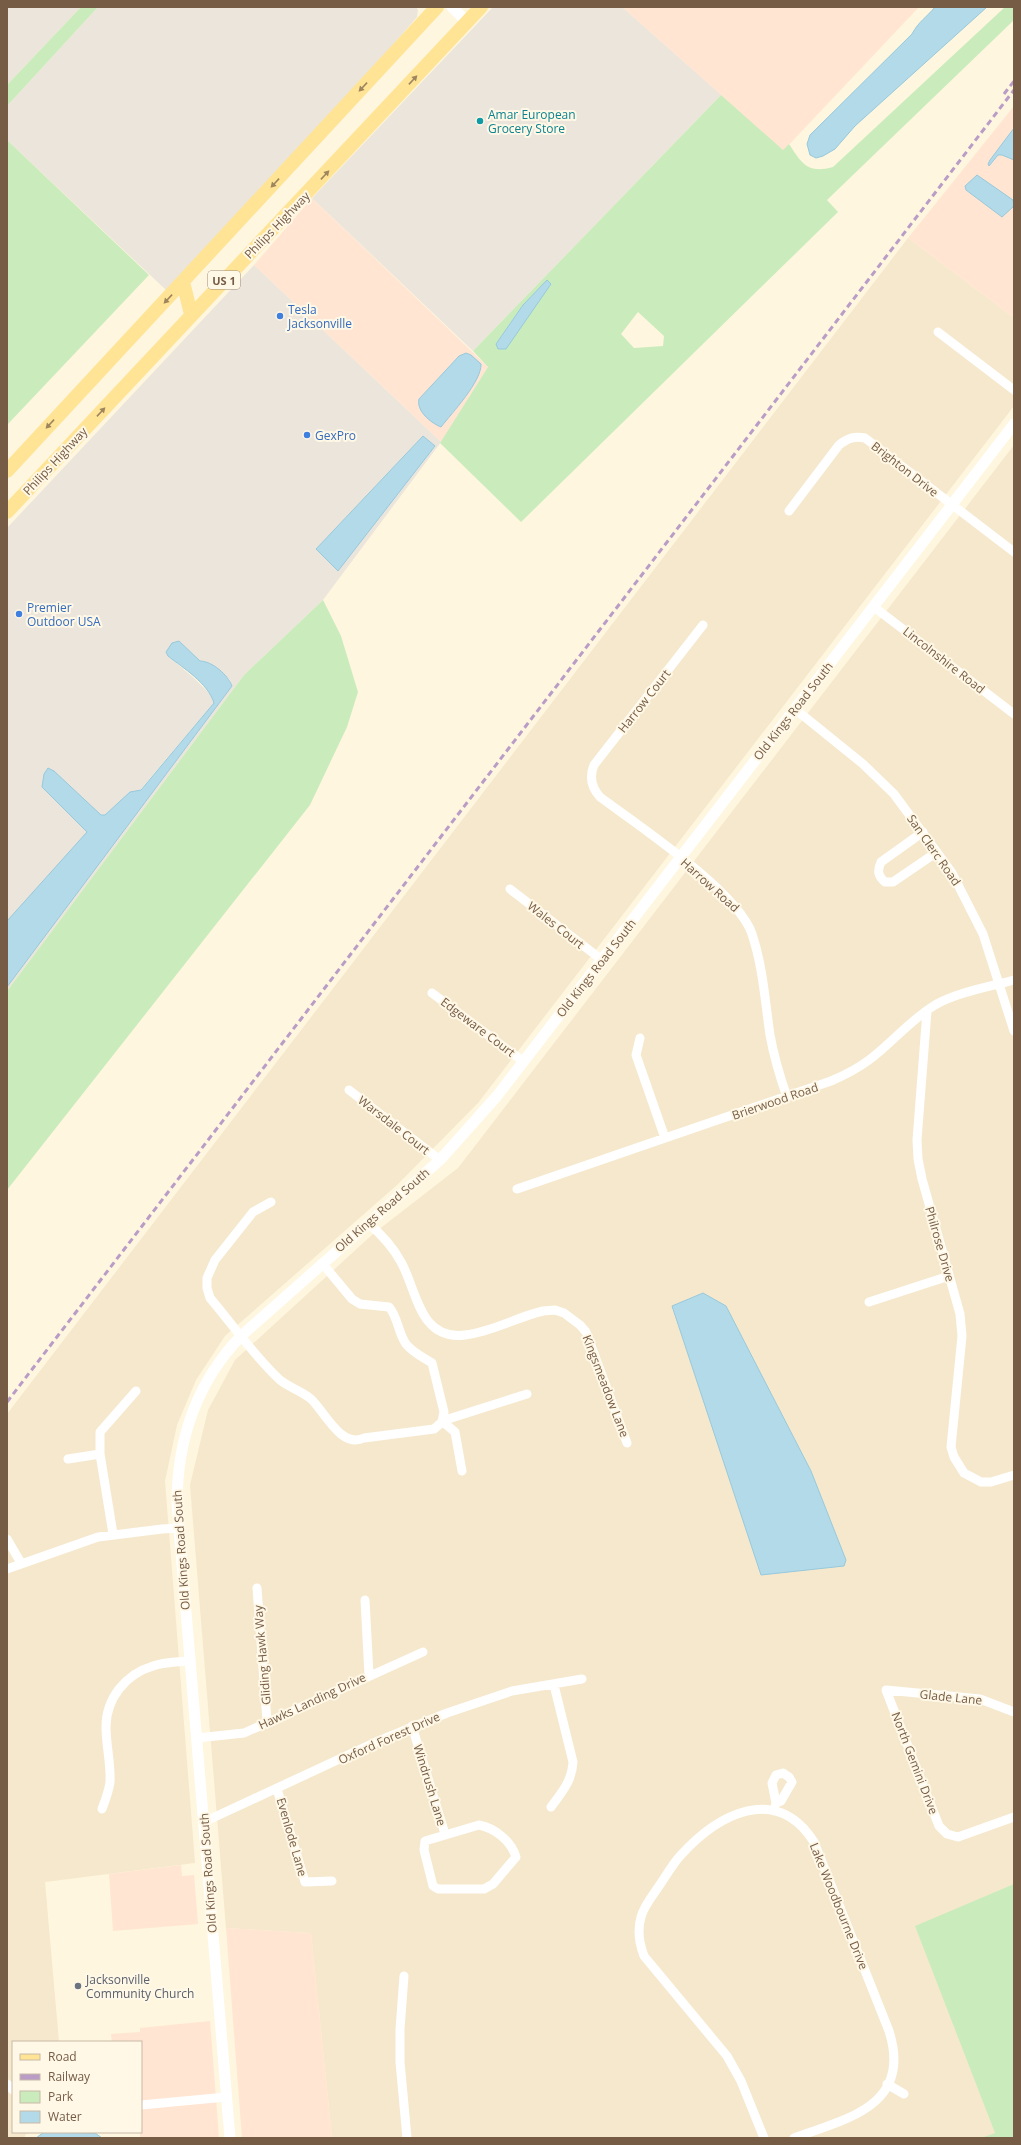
<svg xmlns="http://www.w3.org/2000/svg" width="1021" height="2145" font-family="'Open Sans',sans-serif">
<style>
.residential{fill:#f6e8cc}
.commercial{fill:#ffe5d2;fill-rule:evenodd}
.industrial{fill:#ece5db;fill-rule:evenodd}
.green{fill:#caecbc;fill-rule:evenodd}
.water{fill:#b2dae9;stroke:#97c9dc}
.lines{fill:none;stroke-linecap:round;stroke-linejoin:round}
.minor{stroke:#fff;stroke-width:9}
.tertiary{stroke:#fff;stroke-width:11}
.primary{stroke:#ffe495;stroke-width:14}
.rail{stroke:#b99dc7;stroke-width:3;stroke-dasharray:6 4;stroke-linecap:butt}
.oneway{fill:#9f855d}
.culture-dot{fill:#0f9aa8;stroke:#fff8e7;stroke-width:1.5}
.shop-dot{fill:#3f7fe0;stroke:#fff8e7;stroke-width:1.5}
.worship-dot{fill:#6b7280;stroke:#fff8e7;stroke-width:1.5}
.labels{text-anchor:middle;dominant-baseline:central;stroke-width:4;stroke-linejoin:round;paint-order:stroke}
.shield{fill:#fff8e7;stroke:#9f8b76;stroke-width:1}
.shield-label{font-size:11px;font-weight:bold;fill:#765c45}
.culture-label{font-size:12px;fill:#0d838f;stroke:#fff8e7;text-anchor:start}
.street-label{font-size:12px;fill:#765c45;stroke:#fff8e7}
.shop-label{font-size:12px;fill:#366cbe;stroke:#fff8e7;text-anchor:start}
.worship-label{font-size:12px;fill:#5b616d;stroke:#fff8e7;text-anchor:start}
</style>
<rect width="100%" height="100%" fill="#fef6de"/>
<path class="residential" d="M908,238l106,80v88l-536,697 -81,82 -172,151 -29,44 -19,45 -12,56 30,382 -150,19 14,160h-46v90h21l-8,2 -2,4h-17v-724z
M1014,445v1693h-682l-21,-205 -85,-5 -36,-443 18,-75 27,-50 138,-126 85,-66z"/>
<path class="commercial" d="M622,7h297l-136,144z
M1014,106v212l-106,-80z
M312,198l176,169 -47,75 -187,-177zM459,356l22,8v7l-17,26 -23,29 -6,-2 -13,-11 5,-23z
M181,1865l1,11 12,-1 4,49 -85,7 -4,-57z
M226,1928l85,5 21,205h-90z
M210,2021l9,117h-79l1,-96h-29l-1,-8 29,-2v-4z"/>
<path class="industrial" d="M7,7h74l-74,78z
M98,7h318l2,3 -1,7 -38,44 -213,229 -159,-150v-34z
M493,7h129l99,88 -248,256 -161,-153z
M254,265l187,177 -118,158 -79,75 -237,316v-4l225,-301 -2,-6 -14,-12 -11,-7h-5l-21,-20 -11,15 27,23 17,17 2,7 -74,87 -10,3 -25,22h-5l-46,-44 -12,16 46,45 -81,89v-393zM423,436l12,11 -119,102z"/>
<path class="green" d="M81,7h17l-91,99v-21z
M1005,7h9v13l-187,180 11,12 -317,310 -81,-79 48,-76 -15,-16 248,-256 62,55 6,-6c13,20 19,30 44,23zM547,280l4,4 -55,60 27,-39zM638,312l26,24 -1,10 -29,2 -13,-14z
M7,140l142,135 -142,150z
M323,600l18,36 17,56 -11,35 -37,78 -303,385v-199l237,-316z
M1014,1884v254h-33l14,-5 -80,-207z"/>
<path class="water" d="M935,7h52l-132,119 -20,23 -12,7 -7,2 -6,-3 -3,-11 3,-9 102,-101c7,-13 14,-16 23,-27z
M1014,128v32l-12,-5h-4l-9,11 -1,-2 2,-4z
M977,175l36,25 1,6 -12,11 -36,-27 -1,-4z
M547,280l4,4 -45,65h-8l-2,-5 27,-39z
M466,353l5,2 10,9c1,17 -29,49 -40,63 -10,-4 -25,-16 -22,-28l40,-43z
M423,436l12,10 -97,125 -22,-22z
M179,641l21,20c12,0 28,14 32,25l-225,301v-66l80,-89 -45,-45 2,-13 4,-6 6,3 47,44h4l25,-23 11,-2 73,-87c-6,-20 -31,-35 -46,-47l-2,-4 6,-9z
M703,1293l23,13 85,165 35,89 -2,6 -83,9 -89,-269z
M44,2132l51,1 7,5h-66z"/>
<g class="lines">
<path class="minor" d="M938,332l76,58
M789,511l50,-66c9,-7 15,-9 26,-7l149,114
M874,607l140,107
M703,625l-109,140c-5,12 -3,22 6,32 38,28 138,95 152,137 11,33 13,67 18,101 4,22 10,42 17,62
M795,709l68,55 31,30 58,79 31,61 31,97
M923,832l-42,30c-4,9 -3,14 4,20h8l44,-30
M510,889l92,71
M432,993l92,69
M927,1011l-10,129 1,19 4,20 38,135 2,22 -11,111 3,10 10,16 17,9h10l23,-7
M640,1038l-4,17 29,83
M349,1090l91,70
M517,1189l314,-108c14,-6 26,-12 38,-21 23,-17 41,-40 66,-55 23,-13 54,-18 79,-25
M271,1202l-18,10 -38,48 -8,18v10l3,10c23,27 44,58 70,82 10,8 22,11 31,19 14,13 30,50 53,39l70,-9 8,-7 2,-10 -12,-49c-9,-6 -19,-10 -26,-19 -8,-11 -8,-27 -17,-37l-29,-3 -8,-5 -30,-36
M368,1223c13,11 25,24 33,39 16,28 18,79 64,73 27,-3 52,-18 78,-24l12,-1 9,3 16,12 6,7 41,111
M869,1302l80,-26
M442,1421l85,-27
M442,1421l13,11 7,39
M68,1459l32,-5
M113,1534l-13,-80v-22l36,-41
M7,1539l14,24
M7,1569l91,-32 64,-8 16,-1
M257,1588l10,133
M365,1600l4,75
M1014,1712l-34,-13 -94,-9 53,136 8,8 11,3 56,-20
M412,1726l33,108
M197,1738l47,-5 179,-81
M277,1789l28,93 27,-1
M551,1807c11,-15 21,-26 22,-45l-19,-77
M102,1809c3,-8 7,-18 8,-27 1,-18 -4,-37 -4,-55 0,-29 20,-53 47,-61 11,-4 25,-4 37,-5
M774,1811l2,-8 5,-2 11,-19 -3,-5 -6,-4 -7,2 -4,8 4,20
M204,1822l172,-80 71,-29 65,-22 70,-12
M479,1825c16,3 32,16 37,32l-23,27 -9,5h-46l-5,-3 -9,-36 1,-9z
M404,1976l-4,53v33l7,76
M7,2084l6,6
M887,2084l17,10
M141,2105l85,-8
M764,2138l-23,-57 -14,-25 -83,-100c-5,-13 -7,-25 -3,-39 3,-12 13,-23 20,-34 6,-9 12,-19 19,-27 37,-41 96,-74 134,-14l75,189c24,75 -43,88 -95,107"/>
<path class="tertiary" d="M452,7l15,15
M230,2138l-53,-634c0,-65 19,-121 64,-168l199,-176 57,-64 517,-672"/>
<path class="primary" d="M183,282l8,32
M7,471l430,-464
M7,512l474,-505"/>
<path class="rail" d="M1004,94l10,-13
M7,1402l1007,-1312"/>
</g>
<defs><path id="oneway-solid" d="M-6-.8H1V-3.2L6.5 0L1 3.2V.8H-6Z"/></defs>
<g class="oneway">
<use href="#oneway-solid" transform="translate(413 80) rotate(-47)"/>
<use href="#oneway-solid" transform="translate(363 87) rotate(133)"/>
<use href="#oneway-solid" transform="translate(325 175) rotate(-47)"/>
<use href="#oneway-solid" transform="translate(275 183) rotate(133)"/>
<use href="#oneway-solid" transform="translate(168 299) rotate(133)"/>
<use href="#oneway-solid" transform="translate(101 412) rotate(-47)"/>
<use href="#oneway-solid" transform="translate(50 424) rotate(133)"/>
</g>
<circle class="culture-dot" cx="480" cy="121" r="4"/>
<g class="shop-dot">
<circle cx="280" cy="316" r="4"/>
<circle cx="307" cy="435" r="4"/>
<circle cx="19" cy="614" r="4"/>
</g>
<circle class="worship-dot" cx="78" cy="1986" r="4"/>
<g class="labels">
<rect class="shield" x="208" y="271" width="32" height="18" rx="3"/>
<g class="shield-label">
<text x="224" y="280">US 1</text>
</g>
<g class="culture-label">
<text x="488" y="114">Amar European<tspan x="488" dy="14">Grocery Store</tspan></text>
</g>
<g class="street-label">
<text transform="translate(277 225) rotate(-46)">Philips Highway</text>
<text transform="translate(55 461) rotate(-47)">Philips Highway</text>
<text transform="translate(905 469) rotate(38)">Brighton Drive</text>
<text transform="translate(944 660) rotate(38)">Lincolnshire Road</text>
<text transform="translate(644 701) rotate(-52)">Harrow Court</text>
<text transform="translate(793 711) rotate(-52)">Old Kings Road South</text>
<text transform="translate(934 850) rotate(55)">San Clerc Road</text>
<text transform="translate(710 885) rotate(42)">Harrow Road</text>
<text transform="translate(556 925) rotate(38)">Wales Court</text>
<text transform="translate(596 968) rotate(-52)">Old Kings Road South</text>
<text transform="translate(478 1027) rotate(37)">Edgeware Court</text>
<text transform="translate(775 1101) rotate(-19)">Brierwood Road</text>
<text transform="translate(394 1125) rotate(38)">Warsdale Court</text>
<text transform="translate(382 1210) rotate(-41)">Old Kings Road South</text>
<text transform="translate(940 1244) rotate(74)">Philrose Drive</text>
<text transform="translate(606 1386) rotate(69)">Kingsmeadow Lane</text>
<text transform="translate(181 1550) rotate(-94)">Old Kings Road South</text>
<text transform="translate(262 1655) rotate(-95)">Gliding Hawk Way</text>
<text transform="translate(951 1697) rotate(6)">Glade Lane</text>
<text transform="translate(312 1701) rotate(-25)">Hawks Landing Drive</text>
<text transform="translate(389 1738) rotate(-24)">Oxford Forest Drive</text>
<text transform="translate(915 1763) rotate(69)">North Gemini Drive</text>
<text transform="translate(430 1785) rotate(73)">Windrush Lane</text>
<text transform="translate(292 1837) rotate(74)">Evenlode Lane</text>
<text transform="translate(208 1873) rotate(-94)">Old Kings Road South</text>
<text transform="translate(839 1906) rotate(68)">Lake Woodbourne Drive</text>
</g>
<g class="shop-label">
<text x="288" y="309">Tesla<tspan x="288" dy="14">Jacksonville</tspan></text>
<text x="315" y="435">GexPro</text>
<text x="27" y="607">Premier<tspan x="27" dy="14">Outdoor USA</tspan></text>
</g>
<g class="worship-label">
<text x="86" y="1979">Jacksonville<tspan x="86" dy="14">Community Church</tspan></text>
</g>
</g>
<rect width="1021" height="2145" fill="none" stroke="#765c45" stroke-width="16"/>
<rect x="12" y="2041" width="130" height="92" fill="#fff8e7" stroke="#c8baa6"/>
<rect x="20" y="2054" width="20" height="6" fill="#ffe495" stroke="#c8baa6"/>
<text x="48" y="2061" font-size="12" fill="#765c45">Road</text>
<rect x="20" y="2074" width="20" height="6" fill="#b99dc7" stroke="#c8baa6"/>
<text x="48" y="2081" font-size="12" fill="#765c45">Railway</text>
<rect x="20" y="2091" width="20" height="12" fill="#caecbc" stroke="#c8baa6"/>
<text x="48" y="2101" font-size="12" fill="#765c45">Park</text>
<rect x="20" y="2111" width="20" height="12" fill="#b2dae9" stroke="#c8baa6"/>
<text x="48" y="2121" font-size="12" fill="#765c45">Water</text>
</svg>
